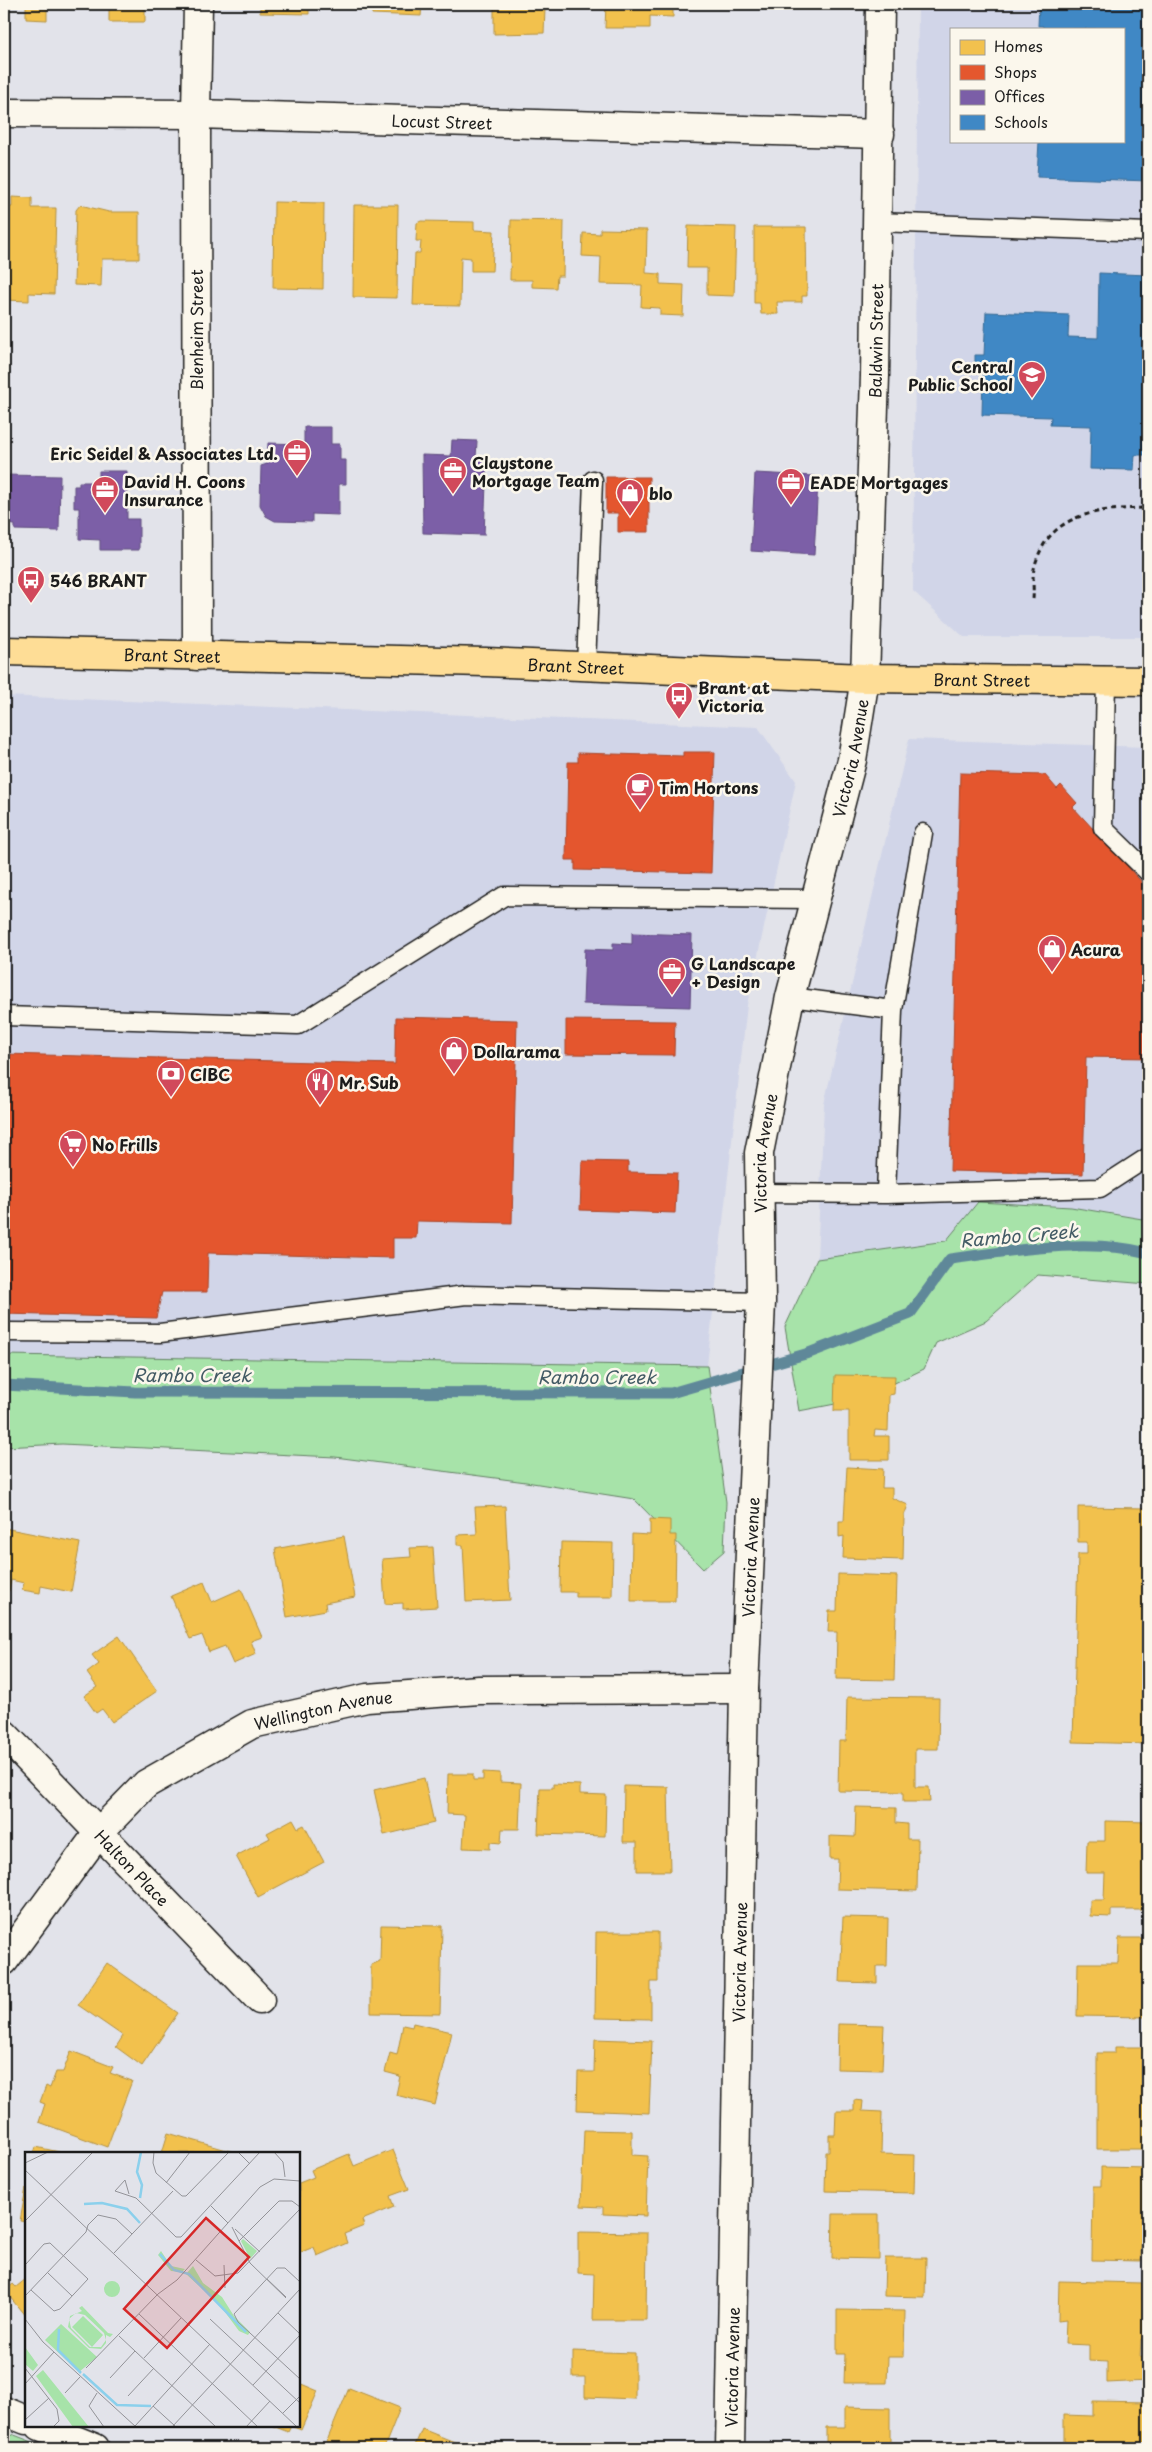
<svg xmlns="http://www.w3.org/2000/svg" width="1152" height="2452" font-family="'Playpen Sans',sans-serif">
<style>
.built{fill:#d1d5e8;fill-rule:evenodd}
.green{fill:#a7e3a9;stroke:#628062}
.homes{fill:#f2c14e;stroke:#b2903f}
.shops{fill:#e4572e;stroke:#a84529}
.offices{fill:#7b5ea7;stroke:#5e4a7d}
.schools{fill:#3f88c5;stroke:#346892}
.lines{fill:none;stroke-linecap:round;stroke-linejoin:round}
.stream{stroke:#5f8899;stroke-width:11}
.service-casing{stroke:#1c1c1c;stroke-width:21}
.minor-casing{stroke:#1c1c1c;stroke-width:31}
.primary-casing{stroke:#1c1c1c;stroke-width:31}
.path{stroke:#1c1c1c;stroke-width:3;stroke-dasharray:5 4;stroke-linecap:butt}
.service{stroke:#fbf7ec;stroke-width:18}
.minor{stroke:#fbf7ec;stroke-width:28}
.primary{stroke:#fedd96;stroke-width:28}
.labels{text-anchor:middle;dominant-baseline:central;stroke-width:5;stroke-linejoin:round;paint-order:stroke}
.street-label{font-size:16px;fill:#1c1c1c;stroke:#fbf7ec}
.poi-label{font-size:16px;font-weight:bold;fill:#1c1c1c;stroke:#fbf7ec;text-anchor:start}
.water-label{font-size:18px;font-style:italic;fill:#435b65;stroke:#fbf7ec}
.inset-river{fill:none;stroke:#8bd0ec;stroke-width:2.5}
.inset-road{fill:none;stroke:#939398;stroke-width:1}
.view{fill:#d62828;fill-opacity:0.15;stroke:#d62828;stroke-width:2.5}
.inset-edge{fill:none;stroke:#1c1c1c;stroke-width:2.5}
</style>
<rect width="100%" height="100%" fill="#e2e3ea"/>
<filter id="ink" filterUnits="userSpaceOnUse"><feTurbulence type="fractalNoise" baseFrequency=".02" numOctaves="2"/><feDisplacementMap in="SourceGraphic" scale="10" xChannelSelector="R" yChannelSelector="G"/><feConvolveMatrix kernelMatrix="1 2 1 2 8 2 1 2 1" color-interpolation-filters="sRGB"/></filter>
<g filter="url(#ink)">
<path class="built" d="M918,4h230v633h-184l-51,-46zM951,29h172v112h-172z
M4,696l754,31 38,54 -49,224 -40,361 -703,-11z
M909,739l239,8v473l-77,-13 -93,-5 -32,39 -129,18 7,-155z"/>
<path class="green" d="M978,1202l93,5 77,13v64l-110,-9 -52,46 -50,22 -12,26 -63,30 -62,12 -14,-84 32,-68 129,-18z
M4,1355l703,11 19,136 -2,49 -21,18 -69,-70 -108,-17 -191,-25 -273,-13 -58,3z
M4,2431l44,17h-44z"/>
<path class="homes" d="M26,4h40v3l-19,-1v14l-21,-1z
M103,4h50v2l-8,-1v17h-36v-15h-6z
M260,4h71v3l-22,-1v8l-49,-1z
M372,4h50l-1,12 -49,-2z
M494,4h75v5h-24l-1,24 -50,1z
M606,4h67v13l-23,-1v12h-45z
M12,197l20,1v10h24l-2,86 -25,-1v8l-25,-1v-93h8z
M274,202l50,1 -1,86 -50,-1z
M80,205l29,7h30v47h-37l-1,27 -27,-1 2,-75z
M354,205h44l-1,93 -44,-1z
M511,220l53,1 -1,55h-6l-1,12 -24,-1v-7h-22z
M421,221l53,1v8l20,1 -2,40h-21v-13l-10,-1 -1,49 -47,-1 2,-52h5l1,-12h-5l1,-18z
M688,226l48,1 -2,69 -27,-1v-27h-20z
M754,227h52l1,69h-5v6h-25l1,12h-17l-1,-11h-6z
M600,229l47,1 -1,43 14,1v10l24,1 -1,31 -23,-1v-7l-19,-1 1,-22 -42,-1 1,-27 -19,-1 1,-23 17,1z
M835,1375l60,1 -1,18 -5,1 -1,36 -13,-1 -1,6h15v24h-40v-49h-15z
M847,1467l36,2 -1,19h10v10l16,7 -4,11 -1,44 -60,-2 1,-22 -5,1v-16h5z
M505,1506l5,94 -44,2 -3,-57h-6v-10l20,-1 -2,-27z
M1078,1507l70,1v236l-75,-2 5,-188h9v-12h-9z
M650,1519l20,1v15h6l-1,66h-44l1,-67 18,1z
M4,1528l76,15 -9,49 -30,-6 -1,7 -18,-3 2,-7 -13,-3 -2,11 -5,-1z
M344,1536l11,61 -30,6 1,7 -39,7 -12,-68z
M561,1542l52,1 -1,54h-36v-5h-16z
M433,1547l4,60 -34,2v-6l-18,1 -3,-45 29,-2 -1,-9z
M838,1574l59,2 -3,104 -58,-1 1,-47h-9l1,-21h8z
M204,1582l8,20 29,-13 21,48 -11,4 5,13 -23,10 -8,-18 -16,6 -7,-17 -12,4 -19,-43z
M119,1636l38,55 -45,31 -10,-13 -6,4 -12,-17 13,-9 -10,-14 12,-9 -7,-9z
M847,1697l92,1 -1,51h-23v38h14l1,15h-27v-10l-65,-1 1,-50h7z
M483,1772l17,1v9l21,1 -2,46h-17l-1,14 -11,-1v7l-27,-1 2,-33 -18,-1 1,-40h25v6h10z
M424,1778l10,45 -50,12 -10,-45z
M553,1784l27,1v9l26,1 -1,41 -67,-2 2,-46h13z
M624,1786l44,1 2,84h-33v-29h-14z
M856,1807l40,1v15l11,1v15h11l-1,52 -80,-2 1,-30h-8v-23l25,1z
M293,1819l5,9 6,-3 20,37 -66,35 -22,-41 34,-18 -3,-5z
M1105,1821l43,1v88h-37v7l-21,-1v-16h14l1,-27h-19l1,-32h18z
M843,1917l45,1 -1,48h-10v17l-37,-1z
M381,1925l61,1 -2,88 -69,-1v-48l9,-4z
M596,1932h62v50h-7v37l-56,-1z
M1119,1938h29v79l-71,-1 1,-53h40z
M107,1963l71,50 -36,53 -26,-19 7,-11 -45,-31z
M413,2023l39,9 -17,73 -39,-10 4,-19 -15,-4 5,-19 7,2 6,-30 9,2z
M838,2024l46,1 -2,45 -45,-1z
M595,2039l57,2 -3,72 -72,-3 1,-38h16z
M1115,2047h33v102h-51v-96h18z
M71,2051l42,16 -3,6 22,8 -25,66 -68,-25 6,-18 -5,-2 6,-16 4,2 6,-16h7z
M854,2100l9,1 -1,10 20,1 -1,42 34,1 -1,38 -89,-2 1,-39h3v-17h6l1,-24h18z
M584,2130l48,1v24l16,1 -2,60 -43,-2v-7l-22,-1z
M168,2133l69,20h-75z
M36,2147l28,6h-30z
M393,2150l16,39 -19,7 4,11 -32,13 2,6 -20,8 3,9 -30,13 -3,-9 -15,6v-70l15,-6 -3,-7 38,-16 5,12z
M1101,2167l47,1v70h-7v23l-49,-1 1,-74h8z
M26,2188v34l-6,-1z
M833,2214h46v45l-47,-1z
M578,2232l69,1 -1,87h-53l1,-46 -16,-1z
M885,2258h41l-1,39 -41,-1z
M26,2279v38l-21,-26 8,-7 3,3z
M1059,2281l83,2v17h6v39h-7l-1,18h8v24l-41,2v-21l-18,-1v-16l-24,-1 1,-24 -8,1z
M837,2310l68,1 -1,46h-16l-1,26h-43l1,-29h-8z
M573,2351l62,2v46l-50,-2v-20h-12z
M299,2383l19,8 -17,39 -10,-4 -3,6 -15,-6h26z
M349,2388l51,20 -16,40h-60z
M1093,2401l55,1v46h-84v-33l29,1z
M845,2407l45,1v40h-64v-21h19z
M422,2429l35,14 -2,5h-41z"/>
<path class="shops" d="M606,477h43v55h-31v-19h-12z
M683,752h32l-4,121 -136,-3v-10h-9l2,-98h10v-9l105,3z
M960,773l85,2 12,14 4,-4 16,18 -4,4 75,82v169l-62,-1 -3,117 -133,-3z
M396,1017l121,3 -5,203 -95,-2 -1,17h-23v20l-185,-5 -1,39h-45l-6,26 -152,-4v-260l391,10z
M566,1020l109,1 -1,34 -108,-1z
M582,1161l46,1v10l49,1 -2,40 -95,-3z"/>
<path class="offices" d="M304,427h27v17h9v16h6v24h-7v31l-27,-1v8l-37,-1 -9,-5 -6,-11 1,-39 6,-2 1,-21 36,1z
M452,440l25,1 -1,17h11l-3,77 -61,-2 -1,-78 29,1z
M99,471h28v48h12v31h-39v-10l-21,-1v-31h-5v-22h5v-4h20z
M755,473l59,3v5h4l-4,74 -63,-4z
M4,475l56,1 -1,55 -44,-1v-5l-11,-1z
M632,933l60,2 -2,72 -107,-3 2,-55 28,1v-7l19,1z"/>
<path class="schools" d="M1039,4h109v177l-111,-4 2,-36h84v-112h-80v-3h-5z
M1099,273l49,2v180h-13l-1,15 -44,-1 1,-43 -41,-1 1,-8 -69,-2 1,-43h-8v-17h9l2,-43 83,3 -1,22 30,1z"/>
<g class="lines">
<path class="stream" d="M4,1385l131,7 536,1 138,-40 101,-39 40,-55c61,-8 139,-22 198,-6"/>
<defs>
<path id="service" d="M877,222l271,10
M586,667l7,-187
M1106,680l-3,148 45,44
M790,997l103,13
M4,1016l294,9 206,-129 311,3
M759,1193l127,1 214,-6 48,-31
M886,1194l7,-184 30,-177
M4,1332l156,1 306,-38 295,7"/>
<g id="minor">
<path id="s1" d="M4,113l192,1 684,20"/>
<path d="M197,656l-1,-542 2,-110"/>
<path id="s2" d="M4,1734l256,266"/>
<path id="s3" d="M4,1961l95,-129 47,-48 106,-60 115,-26 112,-8 265,-1"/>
<path d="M4,2411l22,9"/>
<path d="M40,2426l55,22"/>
<path id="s4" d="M730,2448l14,-759 17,-387 -2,-149 31,-156 62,-237 13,-82 10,-302 5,-372"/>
</g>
<g id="primary">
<path id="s5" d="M4,651l482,11 379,16 283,3"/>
</g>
</defs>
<use href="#service" class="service-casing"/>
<use href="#minor" class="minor-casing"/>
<use href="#primary" class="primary-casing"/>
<path class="path" d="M1033,599c1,-9 -1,-21 1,-30 14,-58 66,-60 114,-61"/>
<use href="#service" class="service"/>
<use href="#minor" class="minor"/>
<use href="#primary" class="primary"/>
</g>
</g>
<defs>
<symbol id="school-pin" viewBox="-11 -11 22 30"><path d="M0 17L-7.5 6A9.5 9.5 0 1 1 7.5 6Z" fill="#d1495b" stroke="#fbf7ec"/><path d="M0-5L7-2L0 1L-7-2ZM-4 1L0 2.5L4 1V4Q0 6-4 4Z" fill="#fff"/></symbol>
<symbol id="office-pin" viewBox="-11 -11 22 30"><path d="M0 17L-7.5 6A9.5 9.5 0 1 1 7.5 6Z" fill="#d1495b" stroke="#fbf7ec"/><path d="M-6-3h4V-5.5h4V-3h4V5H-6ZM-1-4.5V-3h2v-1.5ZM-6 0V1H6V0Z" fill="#fff"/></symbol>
<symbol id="shop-pin" viewBox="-11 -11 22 30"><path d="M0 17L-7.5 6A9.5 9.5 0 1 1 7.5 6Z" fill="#d1495b" stroke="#fbf7ec"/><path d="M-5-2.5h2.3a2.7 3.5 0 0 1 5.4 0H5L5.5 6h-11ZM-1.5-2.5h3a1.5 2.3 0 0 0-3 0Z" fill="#fff"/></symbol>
<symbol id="bus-pin" viewBox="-11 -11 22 30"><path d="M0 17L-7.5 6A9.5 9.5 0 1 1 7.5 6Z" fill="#d1495b" stroke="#fbf7ec"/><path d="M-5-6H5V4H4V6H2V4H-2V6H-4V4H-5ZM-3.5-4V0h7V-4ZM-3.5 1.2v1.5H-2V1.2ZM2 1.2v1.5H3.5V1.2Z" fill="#fff"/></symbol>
<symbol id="cafe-pin" viewBox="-11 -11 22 30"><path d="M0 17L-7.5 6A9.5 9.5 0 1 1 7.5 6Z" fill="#d1495b" stroke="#fbf7ec"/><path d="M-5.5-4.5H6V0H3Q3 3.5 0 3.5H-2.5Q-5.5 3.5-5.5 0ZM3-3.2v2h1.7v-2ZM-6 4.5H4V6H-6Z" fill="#fff"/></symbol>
<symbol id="bank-pin" viewBox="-11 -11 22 30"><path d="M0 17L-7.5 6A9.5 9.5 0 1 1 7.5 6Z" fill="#d1495b" stroke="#fbf7ec"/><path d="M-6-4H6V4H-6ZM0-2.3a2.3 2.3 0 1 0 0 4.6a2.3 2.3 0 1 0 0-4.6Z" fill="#fff"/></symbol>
<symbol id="restaurant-pin" viewBox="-11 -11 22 30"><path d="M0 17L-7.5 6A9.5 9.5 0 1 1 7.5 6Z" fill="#d1495b" stroke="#fbf7ec"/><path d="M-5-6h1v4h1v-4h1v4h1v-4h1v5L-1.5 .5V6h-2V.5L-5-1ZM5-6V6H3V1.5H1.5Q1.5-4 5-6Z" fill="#fff"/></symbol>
<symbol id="supermarket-pin" viewBox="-11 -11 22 30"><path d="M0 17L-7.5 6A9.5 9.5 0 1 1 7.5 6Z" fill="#d1495b" stroke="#fbf7ec"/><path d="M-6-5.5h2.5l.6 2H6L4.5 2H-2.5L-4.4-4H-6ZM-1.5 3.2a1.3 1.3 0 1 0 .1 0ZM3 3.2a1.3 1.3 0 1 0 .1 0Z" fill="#fff"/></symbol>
</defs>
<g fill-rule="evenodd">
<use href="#school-pin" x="1016" y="359" width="32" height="43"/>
<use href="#office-pin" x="281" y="437" width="32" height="43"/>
<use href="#office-pin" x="437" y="455" width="32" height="43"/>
<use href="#office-pin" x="775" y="466" width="32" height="43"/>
<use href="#office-pin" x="89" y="474" width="32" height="43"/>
<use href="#shop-pin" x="614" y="477" width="32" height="43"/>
<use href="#bus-pin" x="15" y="564" width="32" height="43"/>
<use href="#bus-pin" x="663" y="680" width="32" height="43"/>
<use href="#cafe-pin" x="624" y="771" width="32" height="43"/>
<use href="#shop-pin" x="1036" y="933" width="32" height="43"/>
<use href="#office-pin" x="656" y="956" width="32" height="43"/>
<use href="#shop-pin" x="438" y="1035" width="32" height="43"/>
<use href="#bank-pin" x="155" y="1058" width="32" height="43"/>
<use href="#restaurant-pin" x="304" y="1066" width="32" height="43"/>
<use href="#supermarket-pin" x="57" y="1128" width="32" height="43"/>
</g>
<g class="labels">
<g class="street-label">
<text stroke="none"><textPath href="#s1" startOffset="438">Locust Street</textPath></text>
<text transform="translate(196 330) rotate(-90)">Blenheim Street</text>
<text stroke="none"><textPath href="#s4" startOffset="2120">Baldwin Street</textPath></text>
<text stroke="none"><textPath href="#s5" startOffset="168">Brant Street</textPath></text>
<text stroke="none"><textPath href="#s5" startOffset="572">Brant Street</textPath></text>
<text stroke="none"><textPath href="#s5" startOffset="978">Brant Street</textPath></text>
<text stroke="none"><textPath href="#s4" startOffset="1701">Victoria Avenue</textPath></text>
<text stroke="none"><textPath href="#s4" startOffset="1296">Victoria Avenue</textPath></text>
<text stroke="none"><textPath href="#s4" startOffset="891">Victoria Avenue</textPath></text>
<text stroke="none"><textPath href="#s3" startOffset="422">Wellington Avenue</textPath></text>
<text stroke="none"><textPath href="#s2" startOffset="185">Halton Place</textPath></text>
<text stroke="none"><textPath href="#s4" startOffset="486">Victoria Avenue</textPath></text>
<text stroke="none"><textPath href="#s4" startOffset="81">Victoria Avenue</textPath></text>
</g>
<g class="poi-label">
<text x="1013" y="366" text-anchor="end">Central<tspan x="1013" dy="18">Public School</tspan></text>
<text x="278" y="453" text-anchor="end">Eric Seidel &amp; Associates Ltd.</text>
<text x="472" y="462">Claystone<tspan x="472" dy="18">Mortgage Team</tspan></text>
<text x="124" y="481">David H. Coons<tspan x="124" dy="18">Insurance</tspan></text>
<text x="810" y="482">EADE Mortgages</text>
<text x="649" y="493">blo</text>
<text x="50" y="580">546 BRANT</text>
<text x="698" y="687">Brant at<tspan x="698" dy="18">Victoria</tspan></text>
<text x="659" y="787">Tim Hortons</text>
<text x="1071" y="949">Acura</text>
<text x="691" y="963">G Landscape<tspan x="691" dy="18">+ Design</tspan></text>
<text x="473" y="1051">Dollarama</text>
<text x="190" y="1074">CIBC</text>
<text x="339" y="1082">Mr. Sub</text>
<text x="92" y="1144">No Frills</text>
</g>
<g class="water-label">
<text transform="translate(1019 1235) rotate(-5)">Rambo Creek</text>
<text x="192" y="1374">Rambo Creek</text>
<text x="597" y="1376">Rambo Creek</text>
</g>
</g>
<g transform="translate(25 2152)">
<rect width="275" height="275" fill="#e2e3ea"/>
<path d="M218,87l14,12 -7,8 -9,-18zM136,99l10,15 14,3 -3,3 -11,-1 -13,-16zM168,114l10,17 19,14 12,19 16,16 -2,3 -9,-4 -20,-27 -33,-30zM79 137a8 8 0 1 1 16 0a8 8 0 1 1-16 0ZM57,154l26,27 5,1 -3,3 -4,-2v8l-5,6 -12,-1 -21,-21 2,-11 12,-5 -3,-3zM51,161l9,2 19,18 2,7 -5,7h-11l-19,-19 -2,-9zM58,164l20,19 -11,12 -20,-20zM36,172l36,33 -18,15 -34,-32zM0,195l13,18 -5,6 -8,-7zM18,218l46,57h-16l-37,-51z" fill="#a7e3a9" fill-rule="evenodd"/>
<path class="inset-river" d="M115,46l2,-13 -5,-13 4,-20M59,52l18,-1 25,6 13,14M135,102l14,16 15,4 57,58M34,177l-1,21 23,23M58,222l34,31 34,1"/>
<path class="inset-road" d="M129,0l-1,11 3,10 26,23h4l43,-44M213,0l12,12M249,0l9,10 2,15M0,11l23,-11M0,18l272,257M141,31l24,-31M104,42l-4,-14 -10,11 21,7 40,39h5l79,-85M186,54l17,17M0,69l68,-69M207,75l18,36 36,35M210,77l25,23M214,89l40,-40h13l8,6M89,101l59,-62M171,108l19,16 23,-3 62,-64M1,112l18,-20 6,-1 38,36 -28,30 -6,2 -23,-21M199,113l1,23M23,121l24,23M242,127l19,18M275,130l-15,-14h-8l-43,46 4,8 62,57M0,144l61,-64 2,-7 10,-10 18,4 16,15M253,161l22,21M114,162l119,113M0,167l18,23 93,85M185,167l90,84M94,184l97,91M119,206l37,-40M0,216l32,41 2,12 -6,6M61,216l72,-74 19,-14 83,-93 14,-8 26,2M85,226l25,-27M0,232l29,-32M228,233l47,-50M40,241l15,-16M72,241l-8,13 15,21M103,244l26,-28M128,254l22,20M258,261l17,-17M0,268l24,-22M110,274l75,-82M147,275l128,-138M221,275l24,-26"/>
<path class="view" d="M181,66l43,39 -82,91 -43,-39z"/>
<rect width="275" height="275" class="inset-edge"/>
</g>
<rect width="1152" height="2452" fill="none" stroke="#fbf7ec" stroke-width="20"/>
<rect x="10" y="10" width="1132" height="2432" fill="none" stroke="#1c1c1c" stroke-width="2" filter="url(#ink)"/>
<rect x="950" y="28" width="175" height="115" fill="#fbf7ec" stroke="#a29f99"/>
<rect x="960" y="40" width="25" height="15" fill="#f2c14e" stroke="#a29f99"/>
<text x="994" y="52" font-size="15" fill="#1c1c1c">Homes</text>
<rect x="960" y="65" width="25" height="15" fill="#e4572e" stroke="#a29f99"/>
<text x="994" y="78" font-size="15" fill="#1c1c1c">Shops</text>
<rect x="960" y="90" width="25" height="15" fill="#7b5ea7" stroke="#a29f99"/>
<text x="994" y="102" font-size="15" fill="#1c1c1c">Offices</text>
<rect x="960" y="115" width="25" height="15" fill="#3f88c5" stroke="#a29f99"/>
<text x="994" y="128" font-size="15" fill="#1c1c1c">Schools</text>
</svg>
